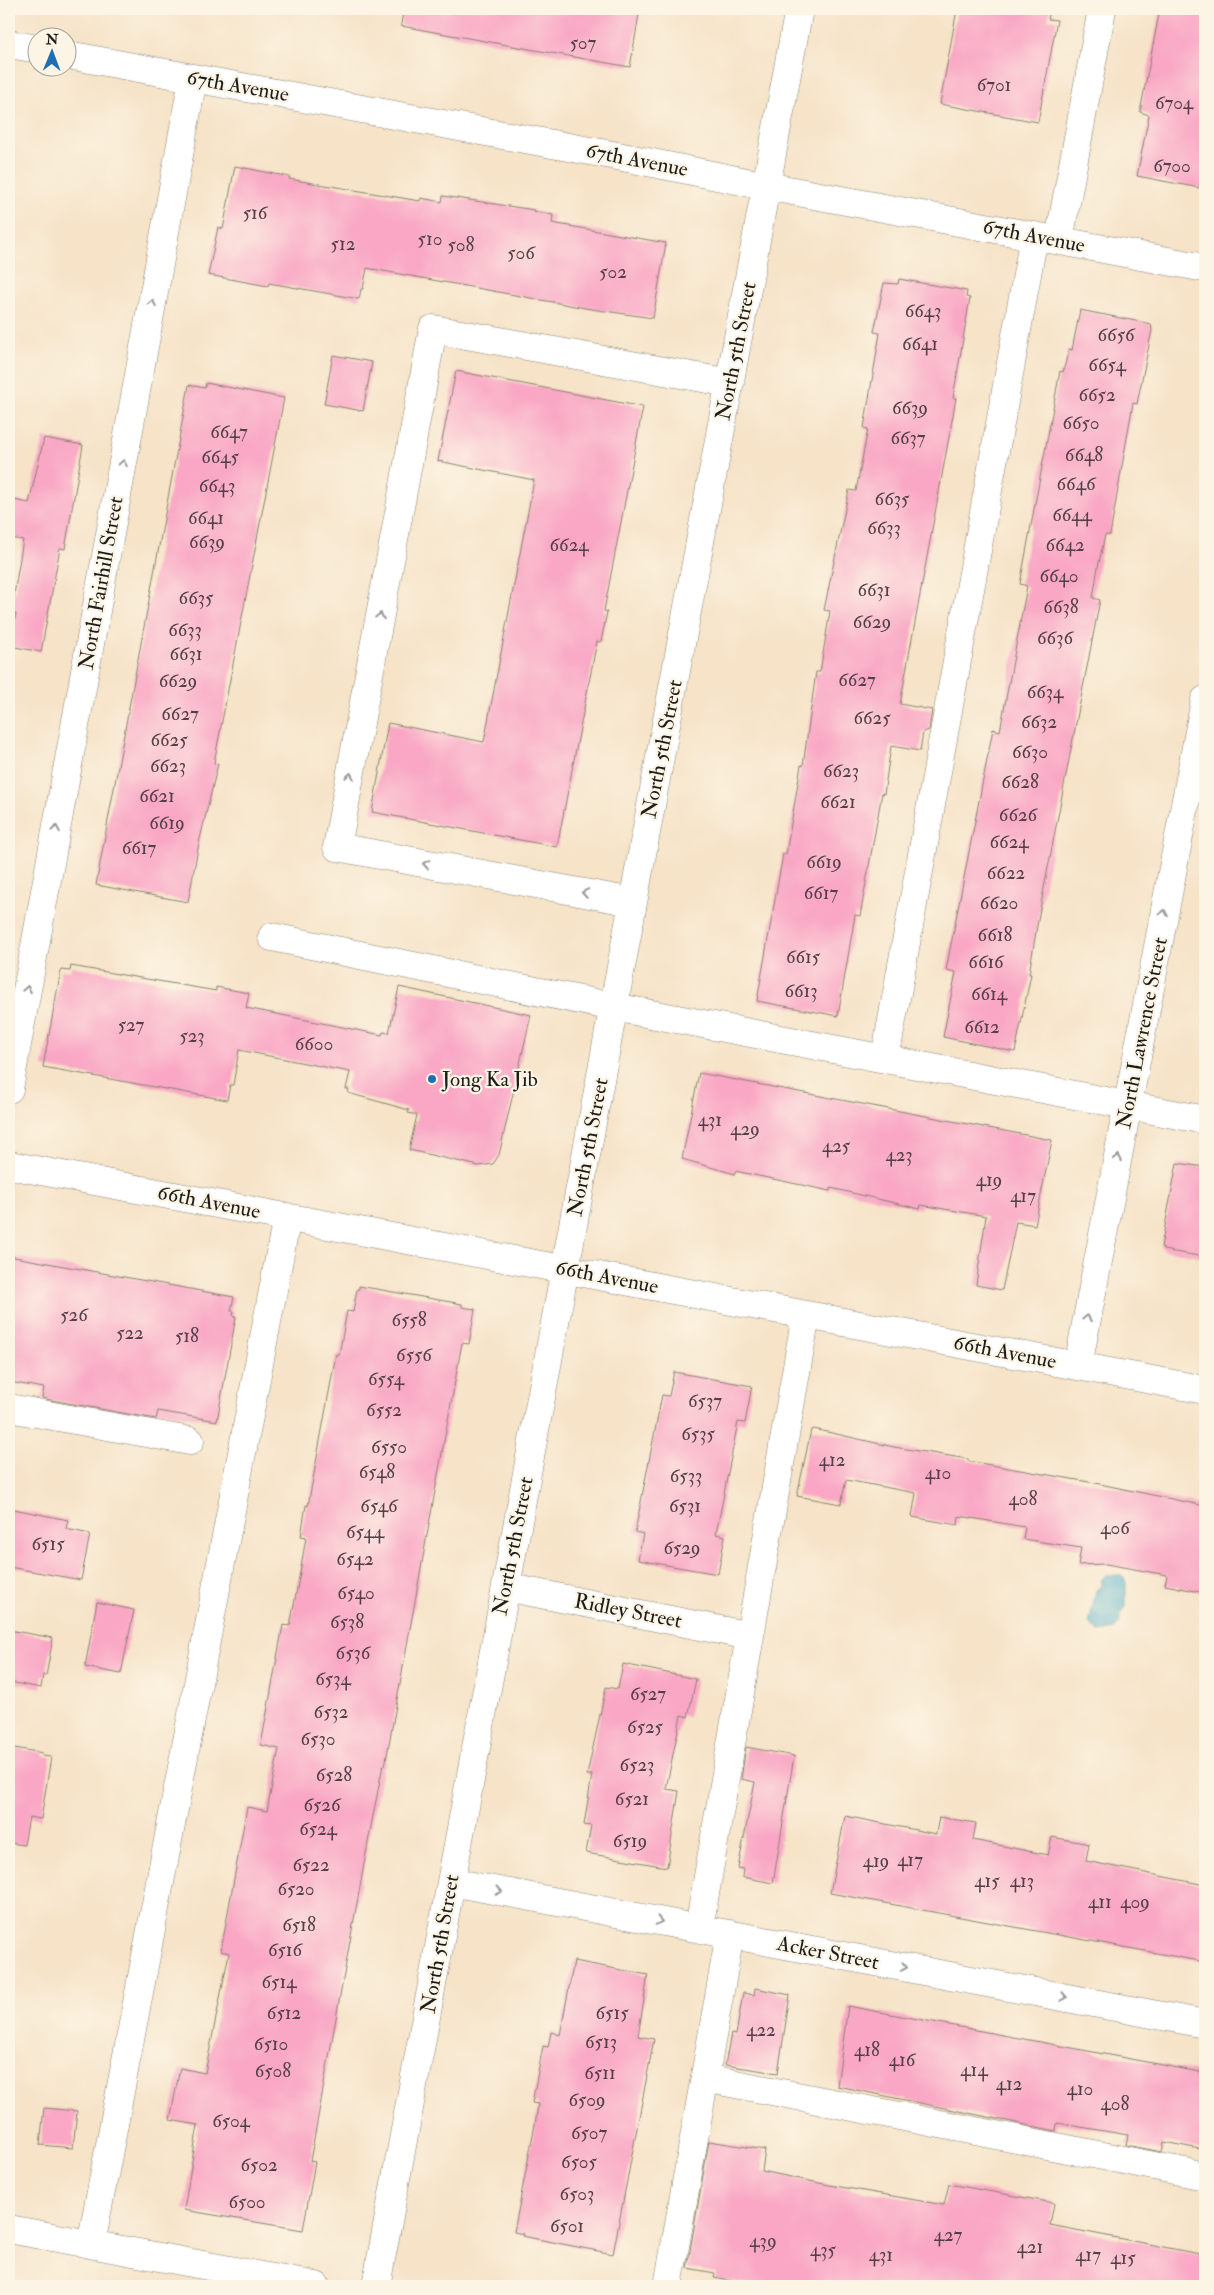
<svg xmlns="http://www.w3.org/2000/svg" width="1214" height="2295" font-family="'IM FELL Double Pica',serif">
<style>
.water{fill:#46a8c5;stroke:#316270}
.building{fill:#f9a7c5}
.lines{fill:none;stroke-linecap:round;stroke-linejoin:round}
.minor-casing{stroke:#898072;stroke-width:29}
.minor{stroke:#fff;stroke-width:28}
.oneway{stroke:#999}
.poi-dot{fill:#1f6fb2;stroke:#fcf5e5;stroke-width:2}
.labels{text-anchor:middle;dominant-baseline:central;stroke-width:4.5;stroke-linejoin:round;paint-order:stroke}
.number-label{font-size:19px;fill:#533f46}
.street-label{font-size:21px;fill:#1c1c1c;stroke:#fcf5e5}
.poi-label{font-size:21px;fill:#1c1c1c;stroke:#fcf5e5;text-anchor:start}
</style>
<rect width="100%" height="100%" fill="#fcf5e5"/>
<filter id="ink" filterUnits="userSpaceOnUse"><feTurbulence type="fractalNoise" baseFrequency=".02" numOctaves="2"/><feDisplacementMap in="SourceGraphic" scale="10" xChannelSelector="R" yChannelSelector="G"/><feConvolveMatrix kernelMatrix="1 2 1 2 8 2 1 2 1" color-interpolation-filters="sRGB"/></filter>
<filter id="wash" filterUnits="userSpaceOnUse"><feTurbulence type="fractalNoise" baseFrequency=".0096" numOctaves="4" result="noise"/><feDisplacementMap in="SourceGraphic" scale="20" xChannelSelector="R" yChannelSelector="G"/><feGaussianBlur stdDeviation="1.12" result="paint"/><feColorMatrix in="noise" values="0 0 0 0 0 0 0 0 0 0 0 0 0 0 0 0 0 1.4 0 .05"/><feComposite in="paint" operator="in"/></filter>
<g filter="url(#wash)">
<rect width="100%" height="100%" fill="#f6e3c8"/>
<path class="water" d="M1118,1575l6,2 2,6v24c-13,13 4,22 -27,25l-10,-9 7,-33 5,-4 1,-7 4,-3z"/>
<g id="blocks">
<path class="building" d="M403,9h237l-10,58 -229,-41z
M957,9h94l-3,10 9,1 -19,102 -98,-18z
M1160,9h45v180l-68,-13 12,-61 -9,-3z
M235,166l55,11 -1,2 131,22 1,-3 21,4 1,-6 91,14 -1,1 20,4 -1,8 114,20 -13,75 -62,-9 -224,-41 -4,21h-2l-2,10 -90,-16 -1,3 -60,-11 10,-48 5,2z
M899,279l68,12 -1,6 4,1 -17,100h3l-7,39 -49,267 32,6 -3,20 -6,2 -3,19 -29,-5 -7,48 -2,-1 -22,123 -5,-1 -17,101 -81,-15 26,-147h3l15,-89 2,1 13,-94h4l10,-61 -6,-1 25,-120 7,1 12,-62 -4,-1 16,-95 -6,-1 10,-49 14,1z
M1080,310l71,14 1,6 -15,74 -4,-1 -23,132h-5l-7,32 -5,31 7,2 -61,314 -10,60h2l-16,78 -72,-15 13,-65 -10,-2 47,-241 7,2 27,-145 -7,-2 40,-213 3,1 6,-23 3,1z
M333,355l39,7 -9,49 -39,-7z
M456,371l187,36 -39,204 3,1 -6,30 -4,-1 -40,206 -185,-35 16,-89 96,19 50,-262 -96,-19z
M206,383l78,15 -70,365 4,1 -19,79 -11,59 -92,-17 93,-500 16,3z
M44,438l39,7 -18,104 -5,-1 -19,104 -31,-6 6,-32 -5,-1 12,-73 -14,-2v-39l20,4z
M71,966l145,25v-4l33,6 -3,15 136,27 1,-3 6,1 10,-46 132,28 -32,140 -6,9 -14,2 -70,-16 8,-35 -9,-2 1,-3 -61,-17 1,-4h-3l4,-17 -111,-22 -6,35h-3l-3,15 -184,-33 18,-97 9,1z
M699,1073l353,67 -17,85 -19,-3 -14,68 -26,-5 10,-69 -65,-11 -1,4 -89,-21 -1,3 -95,-20v3l-53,-15z
M1177,1163l28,4v90l-42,-7v-2l-2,-1z
M9,1256l225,41 -3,14h3l-1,5 3,1 -19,104 -59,-10 -2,8 -105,-19 -9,-2 2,-10 -35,-6z
M359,1286l103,18v3l13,2 -6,35 -7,-1 -77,423 -2,-1 -12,61 -61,335 5,1 -12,68 -119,-20 14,-85 -28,-5 10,-52 25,5 24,-120 -8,-2 26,-144 20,4 12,-62 -18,-4 22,-120 7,1 11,-59 5,-30 -5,-1 5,-31 2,1 28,-152 3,1 8,-44 6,1 4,-23h2z
M674,1372l78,14 -7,37 -7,-1 -22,112 9,2 -7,38 -80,-14 5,-26 -8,-2 27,-137 7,1z
M814,1429l80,18 74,12v2l127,22 110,23v87l-40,-8 2,-10 -61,-11 -28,1 3,-17 -58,-9 2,-12 -66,-11 -1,9 -46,-8 4,-24 -70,-13 -5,24 -44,-8 14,-66z
M9,1508l59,12 -2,9 24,5 -9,46 -72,-13z
M97,1602l37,8 -13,64 -36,-7z
M9,1630l44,8 -7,38 -3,-1 -2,13 -32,-6z
M623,1664l73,15 -8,38 -7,-2 -15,74 13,2 -12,76 -81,-14 5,-27 -7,-1 8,-50h-5l19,-88 12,2z
M9,1747l34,6 -1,3 9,1 -10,62 -12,-2 -5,28 -15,-2z
M746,1747l48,9 -21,127 -31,-6 1,-8 -5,-1 17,-86 -14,-3z
M845,1816l91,18 3,-17 37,6 -3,17 75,15 4,-18 37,7 -3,17 119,24v77l-375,-69z
M574,1961l74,14 -10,61 16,3 -41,215 -91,-18 1,-2 -9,-2 22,-113 2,-15 -6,-1 11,-57 5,1 3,-15 9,3z
M755,1988l35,7 -12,78 -53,-8 6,-31 5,1 7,-42 11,2z
M848,2006l357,67v77l-41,-8 -2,10 -36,-7 2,-10 -71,-12 -1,8 -219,-45z
M44,2108l33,3 -4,37 -33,-3z
M709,2141l56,9 -3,21 62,13 120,21 5,-21 105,19 -4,22 155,30v31h-446l-45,-8 1,-5 -28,-5z"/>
</g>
</g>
<g filter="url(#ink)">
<use href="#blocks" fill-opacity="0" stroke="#898072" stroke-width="1"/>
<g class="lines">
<defs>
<path id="minor" d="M9,44l29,5
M68,55l560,103 138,28 439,82
M1059,240l43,-231
M633,902l-296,-55 96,-518 297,54
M272,937l342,70 591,113
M885,1059l149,-823
M9,1089l184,-1011
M9,1165l1196,225
M1078,1366l127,-666
M9,1408l181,33
M506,1587l244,49
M451,1882l754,142
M699,1928l107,-613
M705,2078l500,98
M9,2229l307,57
M91,2244l196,-1027
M376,2286l423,-2277
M668,2286l62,-352"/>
</defs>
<use href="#minor" class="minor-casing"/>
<use href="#minor" class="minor"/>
</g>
<defs><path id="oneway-chevron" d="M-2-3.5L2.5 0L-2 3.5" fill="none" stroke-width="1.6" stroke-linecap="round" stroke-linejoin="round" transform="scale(1.25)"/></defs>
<g class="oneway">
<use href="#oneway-chevron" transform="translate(152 303) rotate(-80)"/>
<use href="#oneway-chevron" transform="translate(123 463) rotate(-80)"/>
<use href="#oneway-chevron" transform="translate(380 616) rotate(-79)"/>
<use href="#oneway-chevron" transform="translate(350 776) rotate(-80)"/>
<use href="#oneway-chevron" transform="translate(56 829) rotate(-80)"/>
<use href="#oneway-chevron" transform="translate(426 864) rotate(-170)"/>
<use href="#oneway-chevron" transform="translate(585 893) rotate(-170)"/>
<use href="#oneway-chevron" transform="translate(1164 913) rotate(-79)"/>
<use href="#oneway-chevron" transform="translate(27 989) rotate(-80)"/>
<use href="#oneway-chevron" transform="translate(1118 1158) rotate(-79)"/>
<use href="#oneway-chevron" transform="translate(1087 1318) rotate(-79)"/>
<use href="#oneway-chevron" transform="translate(499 1891) rotate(11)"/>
<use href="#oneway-chevron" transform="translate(659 1921) rotate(11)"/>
<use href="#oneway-chevron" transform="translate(904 1967) rotate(11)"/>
<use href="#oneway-chevron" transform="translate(1064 1997) rotate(11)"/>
</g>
</g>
<circle class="poi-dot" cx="432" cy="1079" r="5"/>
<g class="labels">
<g class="number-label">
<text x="583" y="43">507</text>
<text x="994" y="85">6701</text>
<text x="1174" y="103">6704</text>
<text x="1172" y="166">6700</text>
<text x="255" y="213">516</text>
<text x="430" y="239">510</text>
<text x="343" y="244">512</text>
<text x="461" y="245">508</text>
<text x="521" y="253">506</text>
<text x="613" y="272">502</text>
<text x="923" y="311">6643</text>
<text x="1116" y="335">6656</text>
<text x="920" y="344">6641</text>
<text x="1107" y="365">6654</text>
<text x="1097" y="395">6652</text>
<text x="910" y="408">6639</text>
<text x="1081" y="423">6650</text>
<text x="229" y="432">6647</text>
<text x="908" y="438">6637</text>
<text x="1084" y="455">6648</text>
<text x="220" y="457">6645</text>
<text x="1076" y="484">6646</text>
<text x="217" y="486">6643</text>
<text x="892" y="499">6635</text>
<text x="1072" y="515">6644</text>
<text x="206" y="518">6641</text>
<text x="884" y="528">6633</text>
<text x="207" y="542">6639</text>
<text x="569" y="545">6624</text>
<text x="1065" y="545">6642</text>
<text x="1059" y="576">6640</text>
<text x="874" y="590">6631</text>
<text x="196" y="598">6635</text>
<text x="1061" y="607">6638</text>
<text x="872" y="622">6629</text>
<text x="185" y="630">6633</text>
<text x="1055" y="638">6636</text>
<text x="186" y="654">6631</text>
<text x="857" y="680">6627</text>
<text x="178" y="681">6629</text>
<text x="1045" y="692">6634</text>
<text x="180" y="714">6627</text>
<text x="872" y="718">6625</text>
<text x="1039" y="722">6632</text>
<text x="169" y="740">6625</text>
<text x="1030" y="752">6630</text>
<text x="168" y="766">6623</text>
<text x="841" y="771">6623</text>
<text x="1020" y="782">6628</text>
<text x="157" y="796">6621</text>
<text x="838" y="802">6621</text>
<text x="1018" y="815">6626</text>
<text x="167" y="823">6619</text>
<text x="1009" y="842">6624</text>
<text x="139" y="848">6617</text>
<text x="824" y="862">6619</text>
<text x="1006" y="873">6622</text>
<text x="821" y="893">6617</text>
<text x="999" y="903">6620</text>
<text x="995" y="935">6618</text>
<text x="803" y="957">6615</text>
<text x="986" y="962">6616</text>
<text x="801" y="991">6613</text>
<text x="989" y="994">6614</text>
<text x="131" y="1025">527</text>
<text x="982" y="1027">6612</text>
<text x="192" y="1036">523</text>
<text x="314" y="1044">6600</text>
<text x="710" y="1120">431</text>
<text x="745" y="1129">429</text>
<text x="836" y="1146">425</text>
<text x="899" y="1155">423</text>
<text x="989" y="1180">419</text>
<text x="1023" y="1196">417</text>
<text x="74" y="1315">526</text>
<text x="409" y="1320">6558</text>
<text x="130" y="1333">522</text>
<text x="187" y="1336">518</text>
<text x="414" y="1355">6556</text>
<text x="386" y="1379">6554</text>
<text x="705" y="1401">6537</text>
<text x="384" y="1410">6552</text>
<text x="698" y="1434">6535</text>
<text x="389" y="1447">6550</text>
<text x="832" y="1460">412</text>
<text x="377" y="1472">6548</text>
<text x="938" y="1473">410</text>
<text x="686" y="1476">6533</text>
<text x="1023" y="1499">408</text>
<text x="379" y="1506">6546</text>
<text x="685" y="1506">6531</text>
<text x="1115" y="1528">406</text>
<text x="365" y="1532">6544</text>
<text x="48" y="1544">6515</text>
<text x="682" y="1548">6529</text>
<text x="355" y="1559">6542</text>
<text x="356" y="1593">6540</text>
<text x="347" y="1622">6538</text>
<text x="353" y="1653">6536</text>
<text x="333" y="1679">6534</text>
<text x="648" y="1694">6527</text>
<text x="331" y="1712">6532</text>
<text x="645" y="1727">6525</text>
<text x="318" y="1739">6530</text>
<text x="637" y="1765">6523</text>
<text x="334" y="1775">6528</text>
<text x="632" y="1799">6521</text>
<text x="322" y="1805">6526</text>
<text x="318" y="1829">6524</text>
<text x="630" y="1841">6519</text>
<text x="910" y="1860">417</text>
<text x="876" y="1861">419</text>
<text x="311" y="1865">6522</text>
<text x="987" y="1881">415</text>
<text x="1022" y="1881">413</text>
<text x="296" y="1889">6520</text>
<text x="1100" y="1902">411</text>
<text x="1135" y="1902">409</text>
<text x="299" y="1925">6518</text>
<text x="285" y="1950">6516</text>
<text x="279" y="1982">6514</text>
<text x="284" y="2013">6512</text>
<text x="612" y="2013">6515</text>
<text x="761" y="2030">422</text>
<text x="601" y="2042">6513</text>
<text x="271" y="2044">6510</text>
<text x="867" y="2050">418</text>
<text x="902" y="2060">416</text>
<text x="974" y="2070">414</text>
<text x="273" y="2071">6508</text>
<text x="600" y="2073">6511</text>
<text x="1009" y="2084">412</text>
<text x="1080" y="2089">410</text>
<text x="587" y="2100">6509</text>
<text x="1115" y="2104">408</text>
<text x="231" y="2121">6504</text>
<text x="589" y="2133">6507</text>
<text x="579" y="2162">6505</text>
<text x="259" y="2165">6502</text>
<text x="577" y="2194">6503</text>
<text x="247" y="2202">6500</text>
<text x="567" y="2226">6501</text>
<text x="948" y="2235">427</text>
<text x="763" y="2241">439</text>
<text x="1030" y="2247">421</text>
<text x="823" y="2250">435</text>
<text x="881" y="2255">431</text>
<text x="1088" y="2255">417</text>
<text x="1123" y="2258">415</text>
</g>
<g class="street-label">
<text transform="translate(238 86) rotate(10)">67th Avenue</text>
<text transform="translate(637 160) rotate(11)">67th Avenue</text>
<text transform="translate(1034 236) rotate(11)">67th Avenue</text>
<text transform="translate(736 351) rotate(-79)">North 5th Street</text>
<text transform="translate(101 583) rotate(-80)">North Fairhill Street</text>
<text transform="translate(662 749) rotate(-79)">North 5th Street</text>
<text transform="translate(1142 1033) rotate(-79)">North Lawrence Street</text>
<text transform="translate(588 1147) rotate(-79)">North 5th Street</text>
<text transform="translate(209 1202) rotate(11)">66th Avenue</text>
<text transform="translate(607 1277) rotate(11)">66th Avenue</text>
<text transform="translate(1005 1352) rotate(11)">66th Avenue</text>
<text transform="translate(513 1546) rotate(-79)">North 5th Street</text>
<text transform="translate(628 1611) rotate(11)">Ridley Street</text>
<text transform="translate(440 1944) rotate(-80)">North 5th Street</text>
<text transform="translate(828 1953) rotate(11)">Acker Street</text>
</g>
<g class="poi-label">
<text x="442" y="1079">Jong Ka Jib</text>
</g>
</g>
<rect width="1214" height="2295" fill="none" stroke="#fcf5e5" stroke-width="30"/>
<g transform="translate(52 52) rotate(1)"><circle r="24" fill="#fcf5e5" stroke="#a29e95"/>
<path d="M0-4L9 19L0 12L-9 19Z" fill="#1f6fb2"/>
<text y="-8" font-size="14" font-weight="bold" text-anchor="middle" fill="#1c1c1c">N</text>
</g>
</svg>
